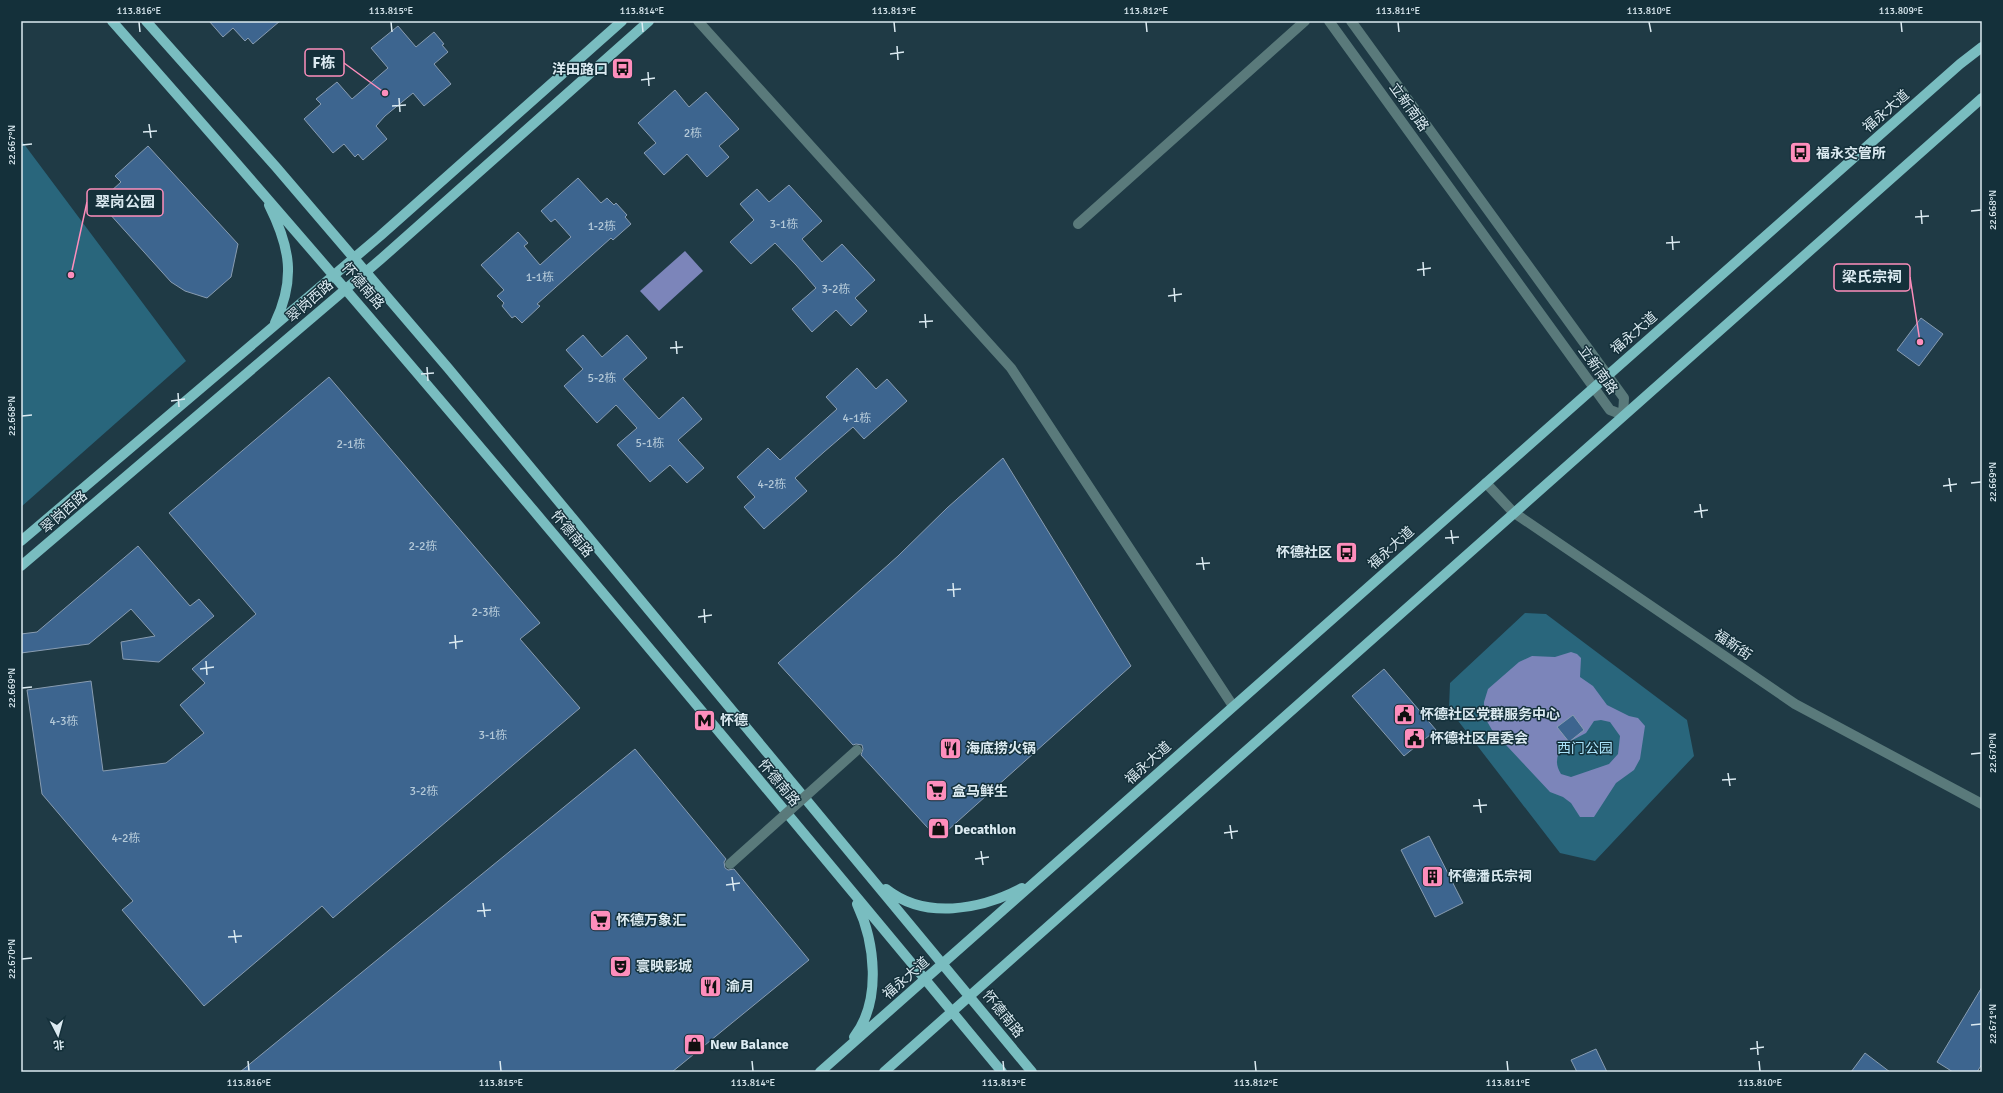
<svg xmlns="http://www.w3.org/2000/svg" width="2003" height="1093" font-family="Signika,'Noto Sans SC',sans-serif">
<style>
.green{fill:#29667c}
.water{fill:#7c85ba;fill-rule:evenodd}
.building{fill:#3d658f;stroke:#889cb1}
.lines{fill:none;stroke-linecap:round;stroke-linejoin:round}
.minor{stroke:#5a7a7b;stroke-width:10}
.major{stroke:#79bdc0;stroke-width:10}
.minor-bridge{stroke:#5a7a7b;stroke-width:10}
.ticks{fill:none;stroke:#dbeaf1;stroke-width:1.5}
.labels{text-anchor:middle;dominant-baseline:central;stroke-width:3;stroke-linejoin:round;paint-order:stroke}
.number-label{font-size:12px;fill:#b4c9d8}
.poi-label{font-size:14px;font-weight:bold;fill:#dbeaf1;stroke:#14303a;text-anchor:start}
.street-label{font-size:14px;fill:#dbeaf1;stroke:#14303a}
.park-label{font-size:14px;fill:#aae4fb;stroke:#14303a}
.leader{fill:none;stroke:#fe8ebc;stroke-width:1.5}
.callout-dot{fill:#fe8ebc;stroke:#14303a;stroke-width:1.5}
.callout{fill:#14303a;stroke:#fe8ebc;stroke-width:1.5}
.callout-label{font-size:15px;text-anchor:middle;font-weight:bold;fill:#dbeaf1}
.neatline{fill:none;stroke:#dbeaf1;stroke-width:1.5}
.ticks-label{font-size:10px;text-anchor:middle;fill:#dbeaf1}
</style>
<rect width="100%" height="100%" fill="#1f3a45"/>
<path class="green" d="M21,140l165,221 -165,146z
M1525,613l21,1 141,106 7,36 -99,105 -35,-8 -111,-144 1,-26z"/>
<path class="water" d="M685,251l18,20 -44,40 -19,-20z
M1571,652l6,2 4,4 -1,19 13,9 14,19 22,11 9,2 7,8 -5,33 -6,11 -18,13 -22,34h-14l-9,-14 -8,-6 -13,-5 -58,-62 -8,-14v-14l4,-13 31,-27 13,-6 23,1zM1601,720l9,2 10,14 -2,18 -9,10 -38,13 -10,-3c-7,-11 -4,-19 2,-29l23,-12 8,-12z"/>
<path class="building" d="M209,21h71l-27,23 -5,-6 -3,3 -12,-13 -10,9z
M398,26l18,21 18,-15 10,12 -2,1 6,7 -14,12 17,20 -27,22 -11,-13 -28,23 -9,10 11,13 -24,21 -5,-6 -3,3 -11,-13 -11,9 -29,-34 17,-15 -5,-5 21,-17 15,17 36,-31 -17,-20z
M675,90l14,17 17,-15 33,37 -20,17 10,11 -22,20 -20,-23 -23,21 -20,-22 12,-10 -18,-20z
M148,146l90,98 -7,33 -24,21 -22,-7 -14,-9 -72,-80 22,-20 -6,-6z
M578,178l23,25 6,-5 7,7 2,-2 11,12 -2,2 6,7 -18,16 -2,-2 -74,66 3,2 -18,17 -7,-7 -3,2 -10,-12 2,-3 -7,-7 7,-6 -23,-25 37,-33 10,11 -4,3 16,19 31,-28 -16,-18 -4,3 -10,-11z
M789,185l33,36 -20,18 20,23 20,-18 33,36 -20,18 12,13 -16,15 -15,-16 -24,22 -20,-23 24,-21 -20,-23 -21,-22 -24,21 -21,-22 24,-22 -14,-16 17,-15 12,13z
M1921,318l22,16 -24,32 -22,-16z
M583,335l19,22 25,-22 20,23 -24,21 36,40 24,-22 19,22 -24,21 26,28 -17,15 -17,-18 -20,17 -33,-37 20,-17 -21,-23 -19,18 -33,-37 19,-17 -17,-19z
M857,368l19,21 11,-10 20,22 -43,38 -11,-12 -29,25 -29,26 12,13 -43,38 -20,-22 11,-10 -18,-20 31,-29 12,12 57,-51 -11,-12z
M329,377l211,246 -20,16 60,69 -247,210 -11,-12 -118,100 -82,-96 11,-9 -91,-107 -15,-104 64,-9 12,90 63,-8 38,-30 -24,-28 25,-22 -13,-14 64,-55 -87,-101z
M1003,458l128,208 -193,173 -77,-84 2,-6 -1,-4 -6,-1 -3,1 -75,-82 120,-107 49,-48z
M138,546l52,60 9,-7 15,17 -55,46 -36,-3 -2,-17 34,-6 -24,-27 -42,35 -68,9v-19l16,-2z
M1384,669l52,61 -32,26 -52,-60z
M1573,715l11,15 -15,12 -12,-15z
M635,749l91,110 -2,3 1,6 3,2 6,-1 75,91 -137,112h-432z
M1429,836l34,67 -28,14 -34,-67z
M1982,987v77l-5,8h-24l-16,-10z
M1596,1049l11,23h-30l-6,-12z
M1865,1053l25,19h-39z"/>
<g class="lines">
<path class="minor" d="M698,21l313,347 222,338
M1329,21l281,389 13,5 1,-17 -273,-377
M1078,224l227,-203
M1486,483l27,29 282,192 187,100"/>
<path class="major" d="M112,21c304,344 597,698 890,1051
M146,21l130,146 172,201 584,704
M269,205c21,42 27,74 6,118
M21,541l359,-305 242,-215
M21,566l360,-307 268,-238
M886,889c39,31 94,21 136,-1
M854,1037c28,-36 21,-95 3,-133
M820,1072l1140,-1008 22,-17
M884,1072l1098,-974"/>
<path class="minor-bridge" d="M730,864l127,-114"/>
</g>
<path class="ticks" d="M139,22l1,10M391,22l1,10M642,22l1,10M894,22l1,10M1146,22l1,10M1398,22l1,10M1649,22l2,10M1901,22l1,10M897,46l1,14M890,54l14,-2M648,72l1,14M641,80l14,-2M399,98l1,14M392,106l14,-1M149,124l2,14M143,132l14,-1M22,145l10,-1M1921,210l1,14M1971,211l10,-1M1915,217l14,-1M1672,236l1,14M1666,243l14,-1M1423,262l1,14M1417,270l14,-2M1174,288l1,14M1168,296l14,-2M925,314l1,14M919,322l14,-1M676,341l1,13M670,348l13,-1M427,367l1,14M421,374l13,-1M178,393l1,14M171,401l14,-2M22,416l10,-1M1949,478l2,14M1971,483l10,-1M1943,486l14,-2M1700,504l2,14M1694,512l14,-2M1451,530l2,14M1445,538l14,-1M1202,557l2,13M1196,564l14,-1M953,583l1,14M947,590l14,-1M704,609l1,14M698,617l14,-2M455,635l1,14M449,643l14,-2M206,661l1,14M200,669l14,-2M22,688l10,-1M1971,754l10,-1M1728,773l2,13M1722,780l14,-1M1479,799l2,14M1473,806l14,-1M1230,825l2,14M1224,833l14,-2M981,851l2,14M975,859l14,-2M732,877l2,14M726,885l14,-2M483,903l2,14M477,911l14,-1M234,930l2,13M228,937l14,-1M22,959l10,-1M1971,1025l10,-1M1757,1041l1,14M1750,1049l14,-2M248,1061l1,10M500,1061l1,10M752,1061l1,10M1003,1061l1,10M1255,1061l1,10M1507,1061l1,10M1759,1061l1,10"/>
<defs>
<symbol id="bus-square" viewBox="-11 -11 22 22"><rect x="-9" y="-9" width="18" height="18" rx="4" fill="#fe8ebc" stroke="#14303a"/><path d="M-5-6H5V4H4V6H2V4H-2V6H-4V4H-5ZM-3.5-4V0h7V-4ZM-3.5 1.2v1.5H-2V1.2ZM2 1.2v1.5H3.5V1.2Z" fill="#111"/></symbol>
<symbol id="civic-square" viewBox="-11 -11 22 22"><rect x="-9" y="-9" width="18" height="18" rx="4" fill="#fe8ebc" stroke="#14303a"/><path d="M-.6-6.5H3V-4.5H.6V-3L4-1V1h2V6H-6V1h2V-1L-.6-3ZM-1.2 2.5V6h2.4V2.5Z" fill="#111"/></symbol>
<symbol id="metro-square" viewBox="-11 -11 22 22"><rect x="-9" y="-9" width="18" height="18" rx="4" fill="#fe8ebc" stroke="#14303a"/><path d="M-5.5 5V-5H-3L0 0L3-5H5.5V5H3V-.5L0 4L-3-.5V5Z" fill="#111"/></symbol>
<symbol id="restaurant-square" viewBox="-11 -11 22 22"><rect x="-9" y="-9" width="18" height="18" rx="4" fill="#fe8ebc" stroke="#14303a"/><path d="M-5-6h1v4h1v-4h1v4h1v-4h1v5L-1.5 .5V6h-2V.5L-5-1ZM5-6V6H3V1.5H1.5Q1.5-4 5-6Z" fill="#111"/></symbol>
<symbol id="supermarket-square" viewBox="-11 -11 22 22"><rect x="-9" y="-9" width="18" height="18" rx="4" fill="#fe8ebc" stroke="#14303a"/><path d="M-6-5.5h2.5l.6 2H6L4.5 2H-2.5L-4.4-4H-6ZM-1.5 3.2a1.3 1.3 0 1 0 .1 0ZM3 3.2a1.3 1.3 0 1 0 .1 0Z" fill="#111"/></symbol>
<symbol id="shop-square" viewBox="-11 -11 22 22"><rect x="-9" y="-9" width="18" height="18" rx="4" fill="#fe8ebc" stroke="#14303a"/><path d="M-5-2.5h2.3a2.7 3.5 0 0 1 5.4 0H5L5.5 6h-11ZM-1.5-2.5h3a1.5 2.3 0 0 0-3 0Z" fill="#111"/></symbol>
<symbol id="building-square" viewBox="-11 -11 22 22"><rect x="-9" y="-9" width="18" height="18" rx="4" fill="#fe8ebc" stroke="#14303a"/><path d="M-4-6H4V6H1V3H-1V6H-4ZM-2.5-4.3h1.7v1.8h-1.7ZM.8-4.3h1.7v1.8H.8ZM-2.5-1h1.7V.8h-1.7ZM.8-1h1.7V.8H.8Z" fill="#111"/></symbol>
<symbol id="theatre-square" viewBox="-11 -11 22 22"><rect x="-9" y="-9" width="18" height="18" rx="4" fill="#fe8ebc" stroke="#14303a"/><path d="M-5-5.5Q0-4 5-5.5V0Q5 5 0 6Q-5 5-5 0ZM-3.3-2.5H-1v1.5H-3.3ZM1-2.5H3.3v1.5H1ZM-2.8 1Q0 5.5 2.8 1Z" fill="#111"/></symbol>
</defs>
<g fill-rule="evenodd">
<use href="#bus-square" x="610" y="56" width="25" height="25"/>
<use href="#bus-square" x="1788" y="140" width="25" height="25"/>
<use href="#bus-square" x="1334" y="540" width="25" height="25"/>
<use href="#civic-square" x="1392" y="702" width="25" height="25"/>
<use href="#metro-square" x="692" y="708" width="25" height="25"/>
<use href="#civic-square" x="1402" y="726" width="25" height="25"/>
<use href="#restaurant-square" x="938" y="736" width="25" height="25"/>
<use href="#supermarket-square" x="924" y="778" width="25" height="25"/>
<use href="#shop-square" x="926" y="816" width="25" height="25"/>
<use href="#building-square" x="1420" y="864" width="25" height="25"/>
<use href="#supermarket-square" x="588" y="908" width="25" height="25"/>
<use href="#theatre-square" x="608" y="954" width="25" height="25"/>
<use href="#restaurant-square" x="698" y="974" width="25" height="25"/>
<use href="#shop-square" x="682" y="1032" width="25" height="25"/>
</g>
<g class="labels">
<g class="number-label">
<text x="693" y="133">2栋</text>
<text x="784" y="224">3-1栋</text>
<text x="602" y="226">1-2栋</text>
<text x="540" y="277">1-1栋</text>
<text x="836" y="289">3-2栋</text>
<text x="602" y="378">5-2栋</text>
<text x="857" y="418">4-1栋</text>
<text x="650" y="443">5-1栋</text>
<text x="351" y="444">2-1栋</text>
<text x="772" y="484">4-2栋</text>
<text x="423" y="546">2-2栋</text>
<text x="486" y="612">2-3栋</text>
<text x="64" y="721">4-3栋</text>
<text x="493" y="735">3-1栋</text>
<text x="424" y="791">3-2栋</text>
<text x="126" y="838">4-2栋</text>
</g>
<g class="poi-label">
<text x="608" y="69" text-anchor="end">洋田路口</text>
<text x="1816" y="153">福永交管所</text>
<text x="1332" y="552" text-anchor="end">怀德社区</text>
<text x="1420" y="714">怀德社区党群服务中心</text>
<text x="720" y="720">怀德</text>
<text x="1430" y="738">怀德社区居委会</text>
<text x="966" y="748">海底捞火锅</text>
<text x="952" y="791">盒马鲜生</text>
<text x="954" y="829">Decathlon</text>
<text x="1448" y="876">怀德潘氏宗祠</text>
<text x="616" y="920">怀德万象汇</text>
<text x="636" y="966">寰映影城</text>
<text x="726" y="986">渝月</text>
<text x="710" y="1044">New Balance</text>
</g>
<g class="street-label">
<text transform="translate(1409 107) rotate(54)">立新南路</text>
<text transform="translate(1886 111) rotate(-41)">福永大道</text>
<text transform="translate(363 286) rotate(49)">怀德南路</text>
<text transform="translate(310 301) rotate(-41)">翠岗西路</text>
<text transform="translate(1634 333) rotate(-41)">福永大道</text>
<text transform="translate(1598 370) rotate(54)">立新南路</text>
<text transform="translate(64 512) rotate(-41)">翠岗西路</text>
<text transform="translate(572 534) rotate(50)">怀德南路</text>
<text transform="translate(1391 548) rotate(-42)">福永大道</text>
<text transform="translate(1733 645) rotate(34)">福新街</text>
<text transform="translate(1148 763) rotate(-42)">福永大道</text>
<text transform="translate(779 783) rotate(50)">怀德南路</text>
<text transform="translate(906 978) rotate(-41)">福永大道</text>
<text transform="translate(1003 1014) rotate(51)">怀德南路</text>
</g>
<g class="park-label">
<text x="1585" y="748">西门公园</text>
</g>
</g>
<path class="leader" d="M385 93L344 63M71 275L87 202M1920 342L1910 277"/>
<g class="callout-dot">
<circle cx="385" cy="93" r="4"/>
<circle cx="71" cy="275" r="4"/>
<circle cx="1920" cy="342" r="4"/>
</g>
<g class="callout">
<rect x="305" y="49" width="39" height="27" rx="4"/>
<rect x="87" y="189" width="76" height="27" rx="4"/>
<rect x="1834" y="264" width="76" height="27" rx="4"/>
</g>
<g class="callout-label">
<text x="324" y="68">F栋</text>
<text x="125" y="207">翠岗公园</text>
<text x="1872" y="282">梁氏宗祠</text>
</g>
<rect width="2003" height="1093" fill="none" stroke="#14303a" stroke-width="44"/>
<g transform="translate(58 1035) rotate(174)" stroke="#14303a" stroke-width="3" paint-order="stroke">
<path d="M0-3L7 15L0 10L-7 15Z" fill="#dbeaf1"/>
<text y="-6" font-size="11" font-weight="bold" text-anchor="middle" fill="#dbeaf1">北</text>
</g>
<rect x="22" y="22" width="1959" height="1049" class="neatline"/>
<g class="ticks-label">
<text x="139" y="14">113.816°E</text>
<text x="391" y="14">113.815°E</text>
<text x="642" y="14">113.814°E</text>
<text x="894" y="14">113.813°E</text>
<text x="1146" y="14">113.812°E</text>
<text x="1398" y="14">113.811°E</text>
<text x="1649" y="14">113.810°E</text>
<text x="1901" y="14">113.809°E</text>
<text transform="translate(11 145) rotate(-90)" y="4">22.667°N</text>
<text transform="translate(1992 210) rotate(-90)" y="4">22.668°N</text>
<text transform="translate(11 416) rotate(-90)" y="4">22.668°N</text>
<text transform="translate(1992 482) rotate(-90)" y="4">22.669°N</text>
<text transform="translate(11 688) rotate(-90)" y="4">22.669°N</text>
<text transform="translate(1992 753) rotate(-90)" y="4">22.670°N</text>
<text transform="translate(11 959) rotate(-90)" y="4">22.670°N</text>
<text transform="translate(1992 1024) rotate(-90)" y="4">22.671°N</text>
<text x="249" y="1086">113.816°E</text>
<text x="501" y="1086">113.815°E</text>
<text x="753" y="1086">113.814°E</text>
<text x="1004" y="1086">113.813°E</text>
<text x="1256" y="1086">113.812°E</text>
<text x="1508" y="1086">113.811°E</text>
<text x="1760" y="1086">113.810°E</text>
</g>
</svg>
